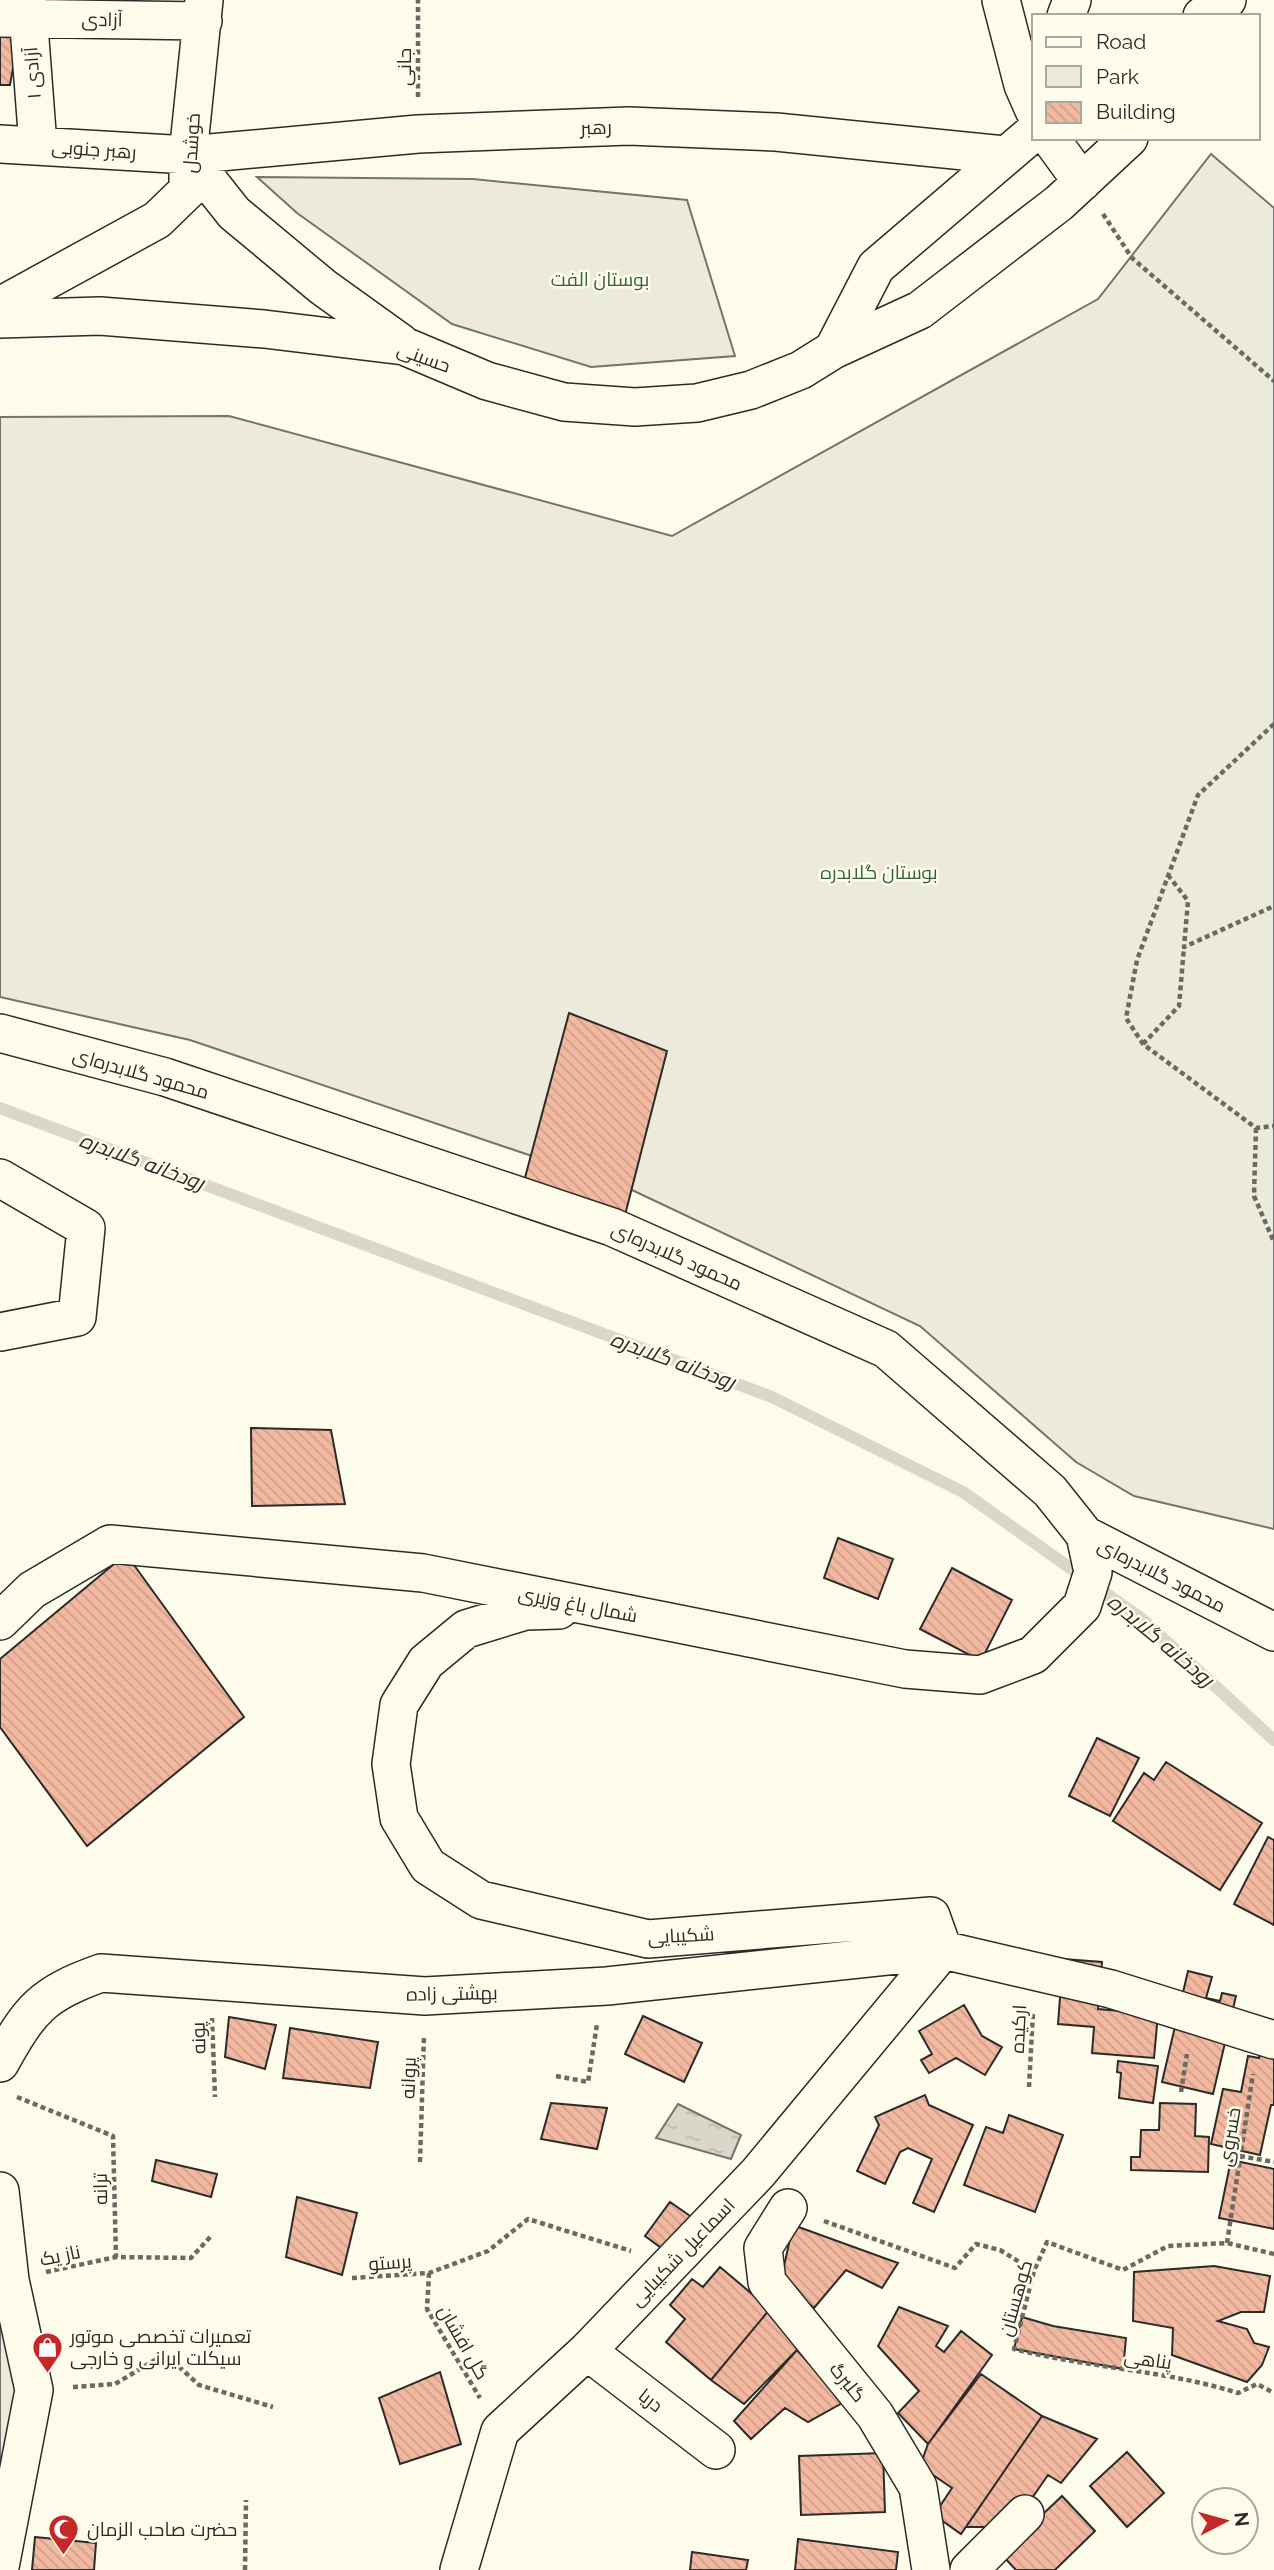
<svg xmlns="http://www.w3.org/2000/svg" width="1274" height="2570" font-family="Raleway,Cairo,sans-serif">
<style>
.park{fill:#ecebdb;stroke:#74746e;stroke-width:2}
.parking{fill:#eceadb;stroke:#74746e;stroke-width:2}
.water{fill:url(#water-ripples);stroke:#74746e;stroke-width:2}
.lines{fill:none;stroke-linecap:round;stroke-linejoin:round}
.stream{stroke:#d8d7c9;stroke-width:12}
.building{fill:url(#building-back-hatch);stroke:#2b2b2b;stroke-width:2}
.street-casing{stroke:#2b2b2b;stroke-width:40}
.path{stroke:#6a6964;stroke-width:4.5;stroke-dasharray:5 3.5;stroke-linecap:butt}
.street{stroke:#fdfbea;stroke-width:37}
.labels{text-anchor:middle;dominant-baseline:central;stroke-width:5;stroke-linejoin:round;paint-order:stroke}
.street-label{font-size:19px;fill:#2b2b2b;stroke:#fdfbea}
.park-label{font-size:19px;fill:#34623c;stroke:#fdfbea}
.poi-label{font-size:19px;fill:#2b2b2b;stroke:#fdfbea;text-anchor:start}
.water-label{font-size:21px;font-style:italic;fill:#2b2b2b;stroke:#fdfbea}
</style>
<defs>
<pattern id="water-ripples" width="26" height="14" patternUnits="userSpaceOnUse" patternTransform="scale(1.75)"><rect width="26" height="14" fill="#d8d7c9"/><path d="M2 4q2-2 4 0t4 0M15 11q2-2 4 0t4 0" fill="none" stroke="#bab9ad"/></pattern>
<pattern id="building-back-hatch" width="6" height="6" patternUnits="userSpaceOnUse" patternTransform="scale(1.75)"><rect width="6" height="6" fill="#f2b8a0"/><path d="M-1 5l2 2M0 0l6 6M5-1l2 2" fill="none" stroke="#d09e8a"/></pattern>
</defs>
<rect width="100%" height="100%" fill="#fdfbea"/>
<path class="park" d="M1211,154l63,54v1321l-140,-33 -58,-34 -156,-136 -288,-136 -442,-150 -190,-43v-580l229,-1 443,120 426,-237z
M257,177l216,2 214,21 48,156 -144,11 -139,-43 -155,-111z"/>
<path class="parking" d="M0,2307l17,79 -17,86z"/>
<path class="water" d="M678,2104l63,31 -10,24 -75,-21z"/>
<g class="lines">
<path class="stream" d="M0,1108l772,289 191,95 179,127 132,121"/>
</g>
<path class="building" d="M0,28l20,1 -10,56h-10z
M569,1013l98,38 -43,168 -101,-34z
M251,1428l80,2 14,74 -93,2z
M838,1538l55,21 -15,40 -54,-21z
M126,1554l118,163 -157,129 -87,-119v-68z
M952,1568l60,32 -31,61 -61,-32z
M1097,1738l42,20 -29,58 -41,-20z
M1166,1762l96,61 -42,67 -107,-69 31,-48 10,7z
M1268,1837l6,3v85l-40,-21z
M1063,1959l39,3 -4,47 60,5 -4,44 -62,-5 2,-26 -36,-3z
M1188,1971l24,6 -6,21 14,3 2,-8 14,3 -23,98 -51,-12z
M964,2005l18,31 20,11 -17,28 -29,-17 -27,15 -8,-13 11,-6 -13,-23z
M643,2016l59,27 -18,39 -59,-28z
M229,2017l47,8 -11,44 -40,-12z
M290,2028l88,14 -8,46 -87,-10z
M1274,2037v68h-3l-11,50 -49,-11 12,-55 18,3 7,-36 11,2 4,-19z
M1118,2061l40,5 -5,37 -34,-5 2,-25 -4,-1z
M925,2095l4,10 44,20 -39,87 -21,-9 19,-44 -24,-11 -8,4 -15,32 -28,-13 22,-46 -4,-8z
M551,2103l56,5 -10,41 -56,-10z
M1160,2103l36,1 -1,32 14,1 -1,35 -77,-2v-13h9l1,-27h18z
M1009,2115l54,20 -28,77 -71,-27 22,-58 17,6z
M156,2160l61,14 -6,23 -59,-16z
M1231,2160l43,9v60l-55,-11z
M297,2197l60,16 -15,62 -56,-18z
M670,2202l23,16 -25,35 -23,-17z
M793,2225l105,38 -16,25 -36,-18 -32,38 -33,-28z
M1214,2266l56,10 -6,36h-23l-23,9 29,8 7,14 15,4 -7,18 -15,17 -75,-27 1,-27 -40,-7 1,-49z
M720,2267l50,42 -59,71 -45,-38 19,-23 -15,-14 22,-26 11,8z
M899,2307l49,19 -12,20 8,6 17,-21 31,24 -64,89 -30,-31 21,-22 -41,-45z
M770,2309l31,29 -4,12 -53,54 -33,-24z
M1022,2317l31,9 73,12 -3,31 -109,-20z
M797,2350l47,52 -36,20 -23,-14 -34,31 -17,-18z
M440,2372l21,72 -61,20 -21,-66z
M981,2374l61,42 -81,118 -27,-19 18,-27 -32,-22 8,-22z
M1042,2416l55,23 -36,44 -13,-8 -36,52h-46z
M1127,2452l37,41 -37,34 -37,-41z
M883,2453l2,59 -84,3 -2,-59z
M1062,2496l33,35 -40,39h-39l-15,-16z
M35,2537l61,6 -2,27h-62z
M798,2539l100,13 -2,18h-101z
M692,2552l56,8 -2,10h-56z"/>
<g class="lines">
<defs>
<path id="street" d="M27,0l11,145
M1001,0l22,85 11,25
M1066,16l6,-16
M1202,16l25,-16
M0,18l203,3
M1050,138l32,44
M0,144l188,11 230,-21 211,-8 147,6 228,23
M188,155l46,58 89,74 78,56
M0,306l157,-86 31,-30v-35l16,-155
M0,319l100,-3 164,13 140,17 83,35 77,21 71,5 62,-4 54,-13 50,-20 32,-20 87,-40 139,-107 70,-65
M833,350l43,-83 158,-135
M0,1033l165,44 447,150 274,122 164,142 35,44 189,97
M0,1178l86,50 -9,89 -77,15
M559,1610l-34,1 -59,18 -40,33 -27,43 -8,59 8,54 29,48 53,34 167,39 283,-23 12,34
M0,1621l32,-31 78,-46 313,29 482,96 75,6 53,-20 49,-49 11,-34 -8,-37
M0,2063c30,-54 42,-69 101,-90l324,23 182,-10 336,-36 168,39 163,51
M0,2191l10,89 24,110 -34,177
M788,2208l-25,40 4,34 108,133 43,72 13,83
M587,2351l129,99
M459,2570l41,-139 87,-80 171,-178 185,-223
M969,2570l56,-56"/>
</defs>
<use href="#street" class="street-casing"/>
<path class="path" d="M418,97v-97
M1103,214l29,44 142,123
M1274,724l-76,71 -61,165 -11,58 17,26 113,84 18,-2
M1168,875l20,26 -4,46 90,-41
M1143,1044l36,-38 5,-59
M1256,1128l-2,68 20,46
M212,2018l3,79
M556,2076l32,6 9,-58
M1029,2087l4,-75
M1181,2092l6,-38
M17,2097l96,39 3,121
M1240,2156l34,6
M420,2162l4,-127
M824,2221l131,47 21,-24 24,6 34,21
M1227,2243l26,-169
M1274,2254l-47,-11 -59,3 -45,24 -76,-28 -13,29 -20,78c74,19 151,21 224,44l19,-9 17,9
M46,2272l70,-15 75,1 21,-23
M429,2273l-2,36 53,89
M352,2278l77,-5 59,-22 40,-32 103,32
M73,2387l42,-3 50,-30 34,31 74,22
M245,2570l1,-70"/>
<use href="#street" class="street"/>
</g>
<defs>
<symbol id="shop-pin" viewBox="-11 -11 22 30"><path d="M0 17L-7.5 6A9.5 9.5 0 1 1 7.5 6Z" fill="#c62828" stroke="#fdfbea"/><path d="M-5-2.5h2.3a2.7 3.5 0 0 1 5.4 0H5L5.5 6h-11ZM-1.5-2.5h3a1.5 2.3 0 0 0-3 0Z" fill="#fff"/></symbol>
<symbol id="mosque-pin" viewBox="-11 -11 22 30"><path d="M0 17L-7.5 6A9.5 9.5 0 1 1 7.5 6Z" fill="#c62828" stroke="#fdfbea"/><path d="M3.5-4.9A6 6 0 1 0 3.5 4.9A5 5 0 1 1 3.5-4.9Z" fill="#fff"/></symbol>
</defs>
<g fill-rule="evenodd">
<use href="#shop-pin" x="30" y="2330" width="35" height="47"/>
<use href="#mosque-pin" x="46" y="2512" width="35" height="47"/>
</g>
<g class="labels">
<g class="street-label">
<text transform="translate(102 19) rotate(1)">آزادی</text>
<text transform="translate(404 67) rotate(-90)">جانی</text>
<text transform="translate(32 73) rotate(-94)">آزادی ۱</text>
<text transform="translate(596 127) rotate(-2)">رهبر</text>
<text transform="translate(191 143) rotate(-86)">خوشدل</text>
<text transform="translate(94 149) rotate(4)">رهبر جنوبی</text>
<text transform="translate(424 357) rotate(20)">حسینی</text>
<text transform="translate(141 1073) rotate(16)">محمود گلابدره‌ای</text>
<text transform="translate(677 1256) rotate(24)">محمود گلابدره‌ای</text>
<text transform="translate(1162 1575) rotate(27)">محمود گلابدره‌ای</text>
<text transform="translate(578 1604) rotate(11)">شمال باغ وزیری</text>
<text transform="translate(681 1935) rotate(-3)">شکیبایی</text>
<text transform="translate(452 1993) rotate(-1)">بهشتی زاده</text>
<text transform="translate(1018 2029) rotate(-87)">ارکیده</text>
<text transform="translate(198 2038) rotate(-92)">پونه</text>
<text transform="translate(408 2078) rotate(-88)">پروانه</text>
<text transform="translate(1229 2137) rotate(-81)">خسروی</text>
<text transform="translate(100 2189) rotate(-91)">ترانه</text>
<text transform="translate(682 2252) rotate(-46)">اسماعیل شکیبایی</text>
<text transform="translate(60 2255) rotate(-12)">ناز یک</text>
<text transform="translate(390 2262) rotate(-4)">پرستو</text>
<text transform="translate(1015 2298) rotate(-74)">کوهستان</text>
<text transform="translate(464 2342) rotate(60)">گل افشان</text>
<text transform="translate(1148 2359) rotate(8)">پناهی</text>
<text transform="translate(848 2382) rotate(51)">گلبرگ</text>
<text transform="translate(651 2400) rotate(38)">دریا</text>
</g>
<g class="park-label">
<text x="600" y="279">بوستان الفت</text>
<text x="879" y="872">بوستان گلابدره</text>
</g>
<g class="poi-label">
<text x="70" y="2336">تعمیرات تخصصی موتور<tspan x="70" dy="22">سیکلت ایرانی و خارجی</tspan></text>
<text x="87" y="2529">حضرت صاحب الزمان</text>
</g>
<g class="water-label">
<text transform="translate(142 1161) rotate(20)">رودخانه گلابدره</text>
<text transform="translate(673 1360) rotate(20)">رودخانه گلابدره</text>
<text transform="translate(1161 1640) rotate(40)">رودخانه گلابدره</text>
</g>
</g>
<rect x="1032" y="14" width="228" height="126" fill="#fdfbea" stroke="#a9a89e" stroke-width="2"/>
<rect x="1046" y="37" width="35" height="10" fill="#fdfbea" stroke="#a9a89e" stroke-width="2"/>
<text x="1096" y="49" font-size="21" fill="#2b2b2b">Road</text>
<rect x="1046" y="66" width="35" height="21" fill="#ecebdb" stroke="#a9a89e" stroke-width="2"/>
<text x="1096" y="84" font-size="21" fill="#2b2b2b">Park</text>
<rect x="1046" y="102" width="35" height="21" fill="url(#building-back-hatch)" stroke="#a9a89e" stroke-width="2"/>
<text x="1096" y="119" font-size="21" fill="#2b2b2b">Building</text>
<g transform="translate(1225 2521) rotate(84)"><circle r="33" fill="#fdfbea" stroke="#a9a89e" stroke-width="2"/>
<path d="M0-5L12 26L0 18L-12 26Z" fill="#c62828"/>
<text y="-10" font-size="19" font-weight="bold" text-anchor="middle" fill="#2b2b2b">N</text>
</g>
</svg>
